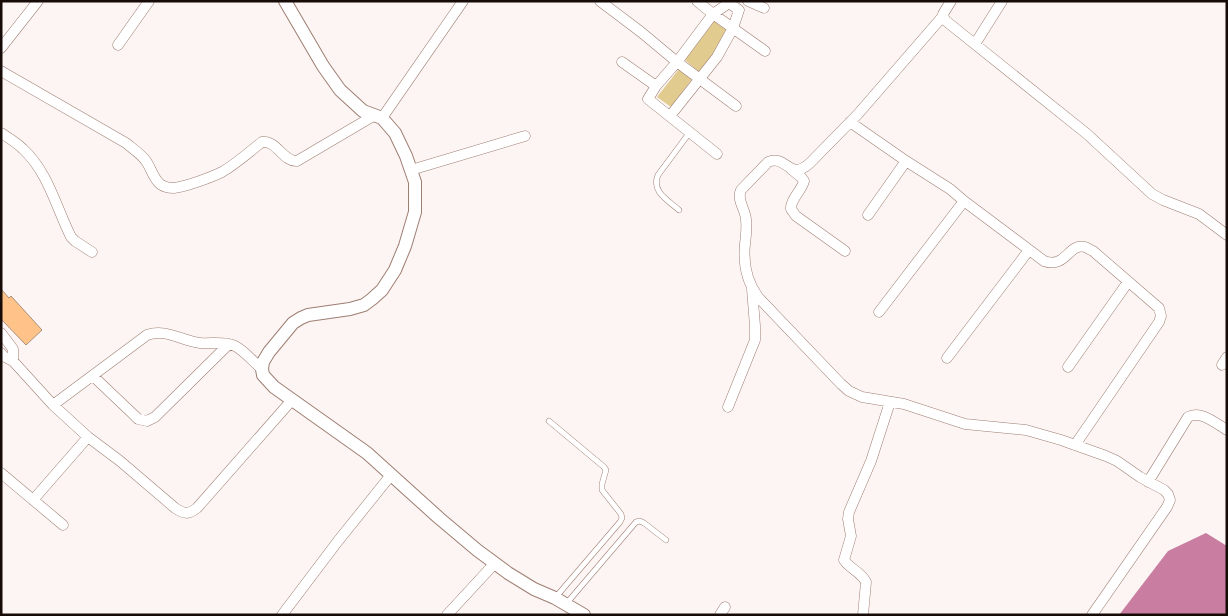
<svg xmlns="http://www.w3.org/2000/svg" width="1228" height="616" font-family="'Nunito Sans',sans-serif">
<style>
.green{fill:#e2cb8f}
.water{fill:#c97ea1}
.building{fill:#ffc288;stroke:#a9917a}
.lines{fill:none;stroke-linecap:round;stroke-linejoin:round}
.service-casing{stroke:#9e7e72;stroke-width:6}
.minor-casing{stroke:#9e7e72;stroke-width:11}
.tertiary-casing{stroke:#9e7e72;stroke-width:14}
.service{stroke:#fff;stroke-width:5}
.minor{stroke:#fff;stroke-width:10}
.tertiary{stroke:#fff;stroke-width:12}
</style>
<rect width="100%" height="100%" fill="#fdf5f3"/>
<path class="green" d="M712,20l14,9 -11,22 -16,21 -15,-13z
M679,69l13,10 -21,28 -14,-10z"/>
<path class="water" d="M1206,533l21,13v69h-108l49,-64z"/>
<path class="building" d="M1,289l8,9 2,-2 31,34 -16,15 -25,-26z"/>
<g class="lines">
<defs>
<path id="service" d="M679,210c-11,-10 -28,-18 -21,-35l32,-43
M549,421l55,46 2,3 -4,14v6l19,24 1,4 -2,4 -65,76
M566,604l70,-82 4,-1 4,2 22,17"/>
<path id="minor" d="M600,1l41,31 36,30 59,44
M697,1l16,13 -36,48 -21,24 -8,13 69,55
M748,1l16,7
M951,1l-8,13 1,4 2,3 141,113 65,60 11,6 36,14 28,21
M943,16l-85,98 -48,49c-21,19 -23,-9 -42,-1l-27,28c-5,10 5,20 5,30 1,8 0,16 -1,24 -2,19 2,38 13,53l83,87 8,7 13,6 42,7 61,20 61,6 35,10 45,16 11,5 23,16 24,13 4,4 2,6 -3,7 -75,108
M975,44l27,-43
M118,45l31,-44
M1,48l37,-47
M622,62l34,24
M1,71l125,72c7,6 15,11 20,18 5,7 7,17 14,23 4,3 9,4 14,4 11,-1 38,-11 48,-16 14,-8 27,-20 40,-30 15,-2 21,20 35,19l78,-46
M670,116l47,-59 16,-29 6,-18 -10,-7 -16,11 52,37
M382,118l81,-117
M850,122l56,39 44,28 14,12 80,60c22,8 24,-18 41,-14 3,1 5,3 8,4l66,57 2,8 -2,6 -84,123
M1,133c8,5 16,10 22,16 25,23 33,58 48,88l4,4 17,11
M791,169l10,8 3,4c-2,9 -14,19 -13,28 1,1 4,6 5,7l49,35
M411,170l114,-34
M868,215l38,-54
M879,312l85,-111
M1,333l12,16v12
M1,353l2,3 10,5 40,44 35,32 32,24 55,47c9,6 13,7 22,0l95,-108
M947,358l82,-108
M1222,365l5,-8
M1068,367l60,-85
M93,376l41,39 4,4 9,2 8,-4 74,-73
M53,405l94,-70c18,-7 35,6 53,8 11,1 25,-2 35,3 10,5 18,16 27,23
M728,407l27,-67v-14l-3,-37
M1,473l62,52
M1148,482l40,-65c13,-7 27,6 39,13
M33,500l55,-63
M282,615l56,-74 53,-66
M447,615l48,-52
M720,615l5,-8
M863,615l3,-33c-5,-10 -16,-13 -22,-22l7,-24 -3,-17 1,-7 22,-51 19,-59"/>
<path id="tertiary" d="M285,1l38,65 17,24 23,21 19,7 13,15 11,23 9,26v30l-10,34 -10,24 -13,20 -10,9 -8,6 -14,4 -42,6 -7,3 -8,5 -24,29 -6,10 -1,7 1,6 11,12 93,66 72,65 38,32 31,23 26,16 21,9 29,17"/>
</defs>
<use href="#service" class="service-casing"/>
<use href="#minor" class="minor-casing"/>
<use href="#tertiary" class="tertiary-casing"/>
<use href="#service" class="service"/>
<use href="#minor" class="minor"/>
<use href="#tertiary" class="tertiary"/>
</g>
<rect width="1228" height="616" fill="none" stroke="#160b07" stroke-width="5"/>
</svg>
